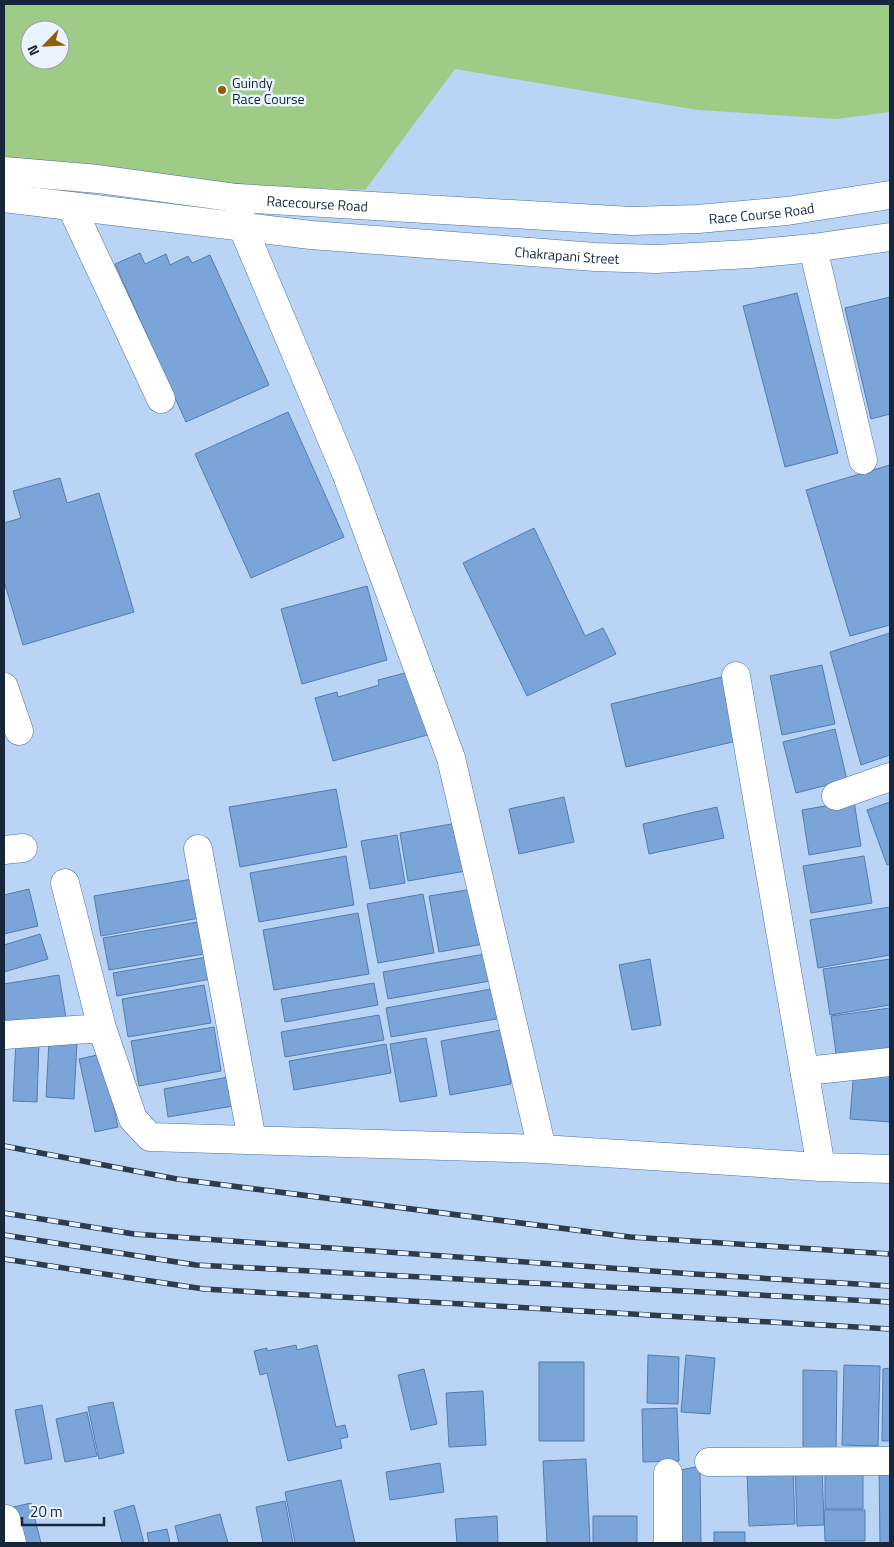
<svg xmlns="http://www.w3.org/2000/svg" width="894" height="1547" font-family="'Titillium Web',sans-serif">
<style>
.green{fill:#9ecb85;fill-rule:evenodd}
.building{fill:#7ba4d9;stroke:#547cae}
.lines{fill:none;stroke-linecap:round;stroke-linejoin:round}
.street-casing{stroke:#4b72a4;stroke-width:29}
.secondary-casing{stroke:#4b72a4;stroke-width:29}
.street{stroke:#fff;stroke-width:28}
.secondary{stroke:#fff;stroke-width:28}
.rail-casing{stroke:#2a3b52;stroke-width:5.5}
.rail{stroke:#eaf3ff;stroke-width:4;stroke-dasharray:11;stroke-linecap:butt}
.poi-dot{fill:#8d5f06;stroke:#eaf3ff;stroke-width:2}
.labels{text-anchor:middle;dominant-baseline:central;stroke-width:5;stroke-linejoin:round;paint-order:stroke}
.poi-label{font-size:14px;fill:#16263b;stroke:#eaf3ff;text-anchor:start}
.street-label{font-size:14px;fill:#16263b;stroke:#eaf3ff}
</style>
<rect width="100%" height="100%" fill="#bad4f5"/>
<path class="green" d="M4,4h886v108l-54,7 -138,-9 -243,-41 -90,121 -361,-14zM30,30h30v30h-30z"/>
<path class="building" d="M140,253l5,11 21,-10 4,11 18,-9 4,7 18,-8 59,130 -83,37 -71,-158z
M797,293l41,160 -53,14 -42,-161z
M890,297v117l-19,5 -26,-111z
M288,412l56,125 -93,41 -56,-124z
M890,465v160l-40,11 -44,-146z
M60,478l7,25 32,-10 35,119 -111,33 -19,-64v-58l17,-5 -8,-27z
M534,528l51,108 18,-8 13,26 -89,42 -64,-133z
M367,586l20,74 -85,24 -21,-75z
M890,633v122l-29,10 -31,-113z
M822,665l13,59 -53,11 -12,-59z
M413,671l18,63 -98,27 -18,-63 22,-6 1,5 41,-12 -1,-5z
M726,676l15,64 -115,27 -15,-63z
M835,729l12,51 -51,13 -13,-51z
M336,789l11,58 -107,20 -11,-60z
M564,797l10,45 -55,12 -10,-45z
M854,801l7,45 -52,9 -7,-45z
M890,802v62l-3,1 -20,-55z
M717,807l7,31 -75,16 -6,-30z
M457,823l9,48 -58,10 -8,-48z
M397,835l8,48 -35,6 -9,-48z
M346,856l8,49 -95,17 -9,-49z
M864,856l8,47 -61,10 -8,-47z
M198,878l7,39 -104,19 -7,-40z
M29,889l9,37 -34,8v-39z
M473,889l10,55 -44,8 -10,-56z
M423,894l11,59 -56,10 -11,-59z
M890,907v48l-72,13 -8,-48z
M358,913l11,61 -95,16 -11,-60z
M198,922l6,32 -95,16 -6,-32z
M40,934l8,25 -44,13v-27z
M485,954l5,27 -102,18 -5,-27z
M207,957l4,22 -94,17 -4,-23z
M650,959l11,66 -29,5 -13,-65z
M890,959v46l-60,10 -7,-46z
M59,975l7,43 -61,9 -1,-43z
M374,983l4,22 -93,17 -4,-23z
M204,985l7,38 -83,14 -6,-38z
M502,987l6,30 -117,20 -5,-29z
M890,1008v46l-53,7 -6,-45z
M379,1015l5,25 -99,17 -4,-25z
M214,1027l7,44 -82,15 -8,-45z
M501,1030l10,54 -61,11 -9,-54z
M426,1038l11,58 -37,6 -10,-58z
M16,1040l23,2 -2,60 -24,-1z
M49,1041l28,1 -3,57 -28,-2z
M386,1044l5,29 -97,17 -5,-29z
M102,1054l16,73 -23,5 -16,-73z
M854,1068l36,3v51l-40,-3z
M234,1076l5,29 -71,12 -4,-28z
M296,1345l1,5 20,-5 19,82 9,-2 3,12 -8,2 2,9 -54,13 -21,-88 -7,2 -6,-24 13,-3v3z
M648,1355l31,2 -1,47 -31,-1z
M686,1355l29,3 -5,56 -29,-2z
M539,1362h45v79h-45z
M844,1365l36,1 -2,80 -36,-1z
M890,1368v73h-8l1,-72z
M424,1369l13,55 -26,6 -13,-55z
M803,1370l34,1 -1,82h-33z
M483,1391l3,54 -37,2 -3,-54z
M113,1402l11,51 -25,6 -11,-52z
M42,1405l10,54 -27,5 -10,-54z
M677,1408l2,53 -36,1 -1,-53z
M87,1412l10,44 -32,6 -9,-43z
M586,1459l4,84h-43l-4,-82z
M440,1463l4,29 -54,8 -4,-28z
M822,1465l2,60 -27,1 -2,-60z
M700,1466l1,77h-25v-72z
M825,1466h38v43h-38z
M879,1468h11v75h-10z
M793,1470l2,54 -46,2 -2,-55z
M341,1480l14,63h-60l-10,-51z
M285,1501l8,42h-30l-7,-36z
M31,1503l10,40h-24l-8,-35z
M134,1505l10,38h-22l-8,-32z
M824,1510h41v31h-40z
M220,1514l8,29h-49l-4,-17z
M497,1516l1,27h-41l-2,-24z
M593,1516h44v27h-44z
M167,1529l3,14h-21l-2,-10z
M714,1532h31v11h-31z"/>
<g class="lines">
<defs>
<path id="street" d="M237,198l6,30 103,245 105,285 91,391
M71,206l90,193
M813,248l50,212
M736,676l85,491
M4,687l15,44
M836,796l54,-19
M198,849l54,291
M4,850l19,-2
M65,883l37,145 31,91 17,18 392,12 279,18 69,2
M4,1035l98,-7
M806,1071l84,-9
M709,1462l181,-1
M6,1519l6,24
M668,1543v-70"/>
<g id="secondary">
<path id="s1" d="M4,171l94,8 139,19 394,23 67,-2 89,-8 103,-16"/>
<path id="s2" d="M4,198l307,37 284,22 61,2 94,-5 63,-6 77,-11"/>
</g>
</defs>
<use href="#street" class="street-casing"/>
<use href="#secondary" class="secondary-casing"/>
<use href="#street" class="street"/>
<use href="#secondary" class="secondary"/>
<defs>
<path id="rail" d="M4,1146l173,33 453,58 260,17
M4,1213l130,21 560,40 196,12
M4,1235l192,30 694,37
M4,1259l200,30 686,40"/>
</defs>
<use href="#rail" class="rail-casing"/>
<use href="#rail" class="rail"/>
</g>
<circle class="poi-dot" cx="222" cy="90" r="5"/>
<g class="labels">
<g class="poi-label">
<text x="232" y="82">Guindy<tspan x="232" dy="16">Race Course</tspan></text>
</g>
<g class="street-label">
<text stroke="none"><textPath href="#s1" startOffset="315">Racecourse Road</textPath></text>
<text stroke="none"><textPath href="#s1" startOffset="760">Race Course Road</textPath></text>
<text stroke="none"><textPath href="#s2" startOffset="566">Chakrapani Street</textPath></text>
</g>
</g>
<rect width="894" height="1547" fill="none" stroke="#16263b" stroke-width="10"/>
<g transform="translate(45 45) rotate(246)"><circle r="24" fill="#eaf3ff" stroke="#95a1b1"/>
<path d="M0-4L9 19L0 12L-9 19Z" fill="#8d5f06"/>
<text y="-8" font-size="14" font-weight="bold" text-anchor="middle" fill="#16263b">N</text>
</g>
<path d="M22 1517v8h82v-8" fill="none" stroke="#16263b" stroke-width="2.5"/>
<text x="30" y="1517" font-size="15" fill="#16263b" stroke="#eaf3ff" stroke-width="4" paint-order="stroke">20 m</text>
</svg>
